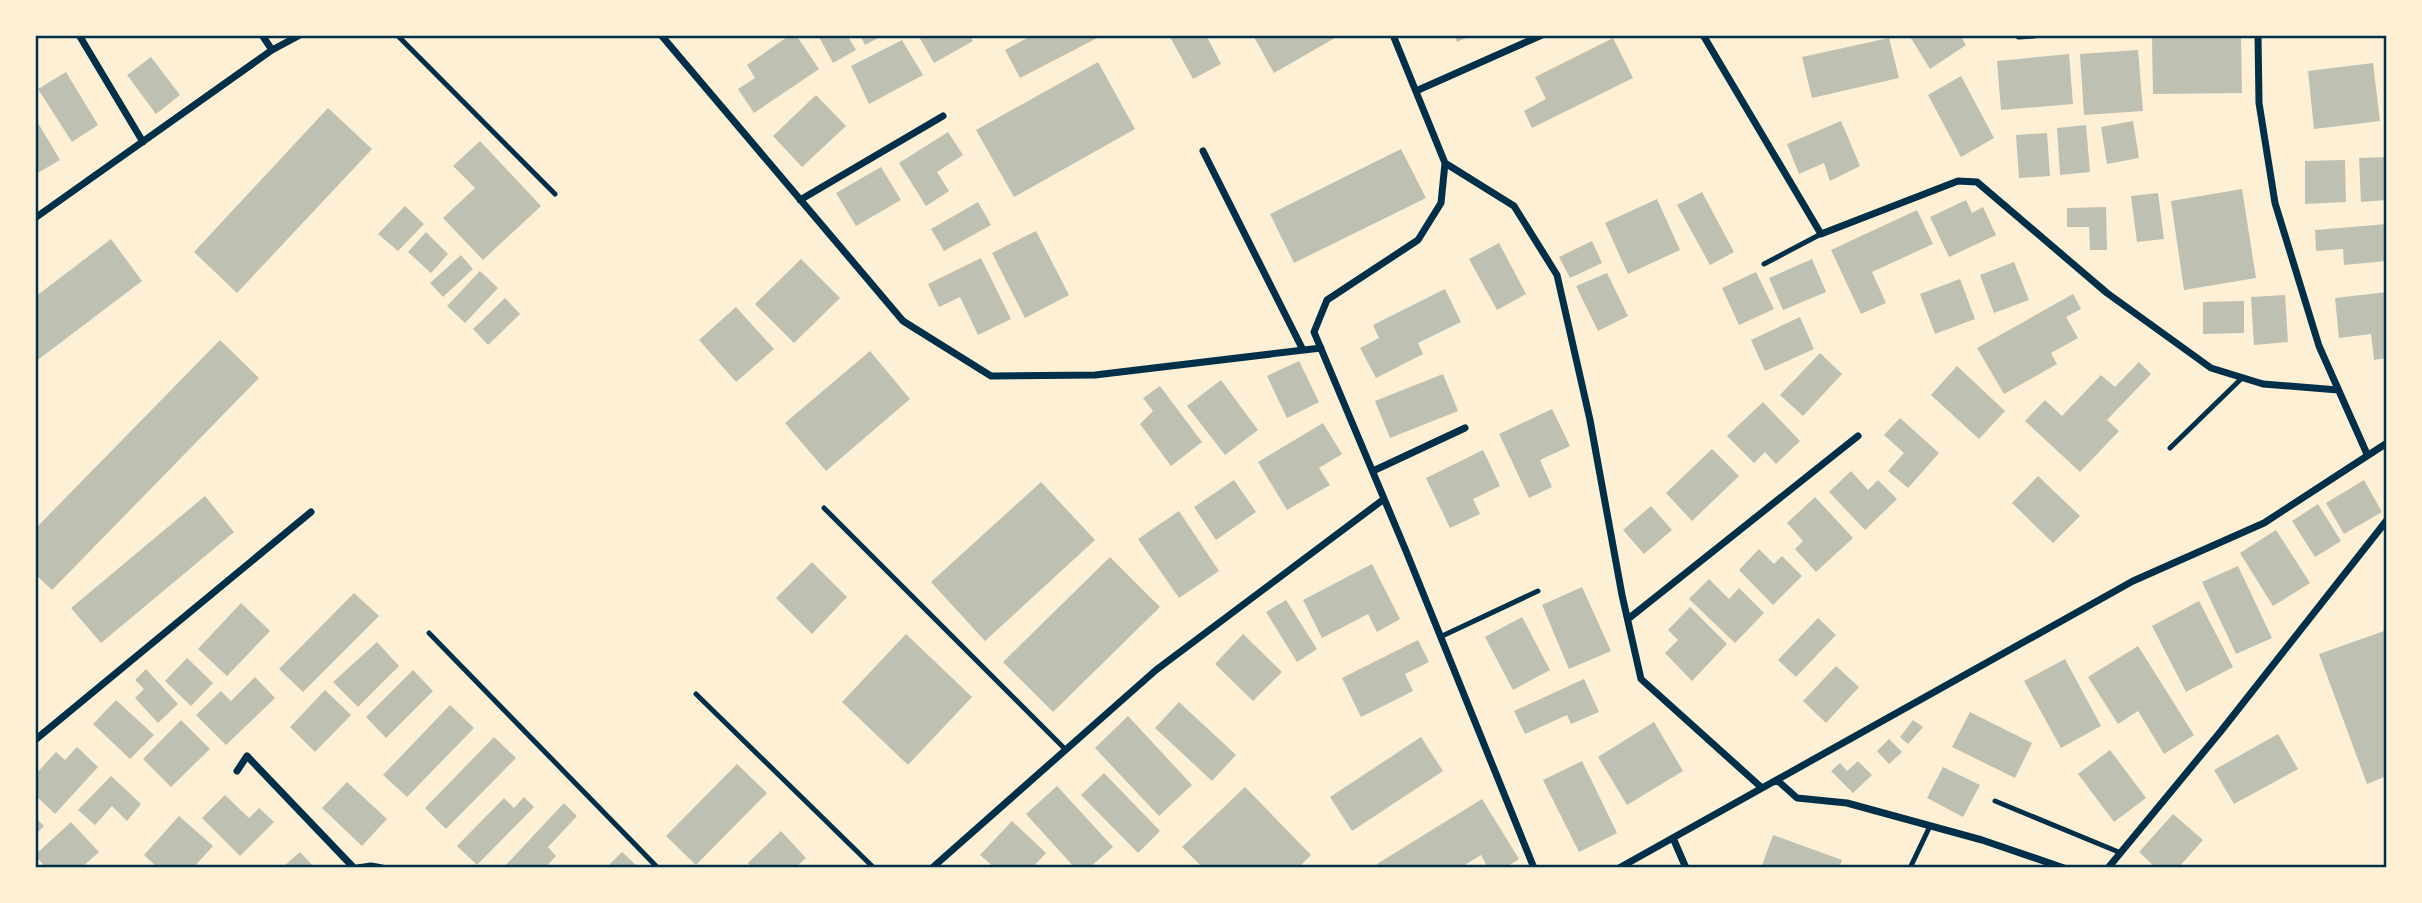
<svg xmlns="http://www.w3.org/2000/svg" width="2422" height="903" font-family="Commissioner,sans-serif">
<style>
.building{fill:#bec0b2}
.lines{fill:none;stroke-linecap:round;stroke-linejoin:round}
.service{stroke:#003049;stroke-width:5}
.minor{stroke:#003049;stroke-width:7}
.neatline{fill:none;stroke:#003049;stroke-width:2.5}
</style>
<rect width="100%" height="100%" fill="#fdf0d5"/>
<path class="building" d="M790,35h6l23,34 -65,44 -16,-24 17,-11 -8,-13z
M818,35h29l9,15 -23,13z
M860,35h24l-19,10z
M918,35h51l4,6 -39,22z
M1033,35h70l-83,43 -15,-28z
M1169,35h37l15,29 -28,15z
M1253,35h87l-66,38z
M1455,35h18l-16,7z
M1909,35h51l6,10 -36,24z
M2241,37l1,56 -89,1 -1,-56z
M1613,38l20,40 -101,50 -8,-17 22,-12 -11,-22z
M1889,38l10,40 -87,20 -10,-41z
M902,40l21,35 -54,29 -18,-38z
M2138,50l5,61 -59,4 -4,-61z
M2069,54l4,50 -72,6 -4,-49z
M151,57l29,38 -24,19 -29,-39z
M1098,62l37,67 -121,68 -38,-67z
M2373,63l7,58 -66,8 -6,-58z
M66,72l32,53 -26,17 -34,-53z
M1961,76l33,62 -33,19 -33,-62z
M816,95l30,31 -44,41 -29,-31z
M328,108l44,41 -135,144 -43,-41z
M35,118l25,42 -24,14 -1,-2z
M1841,121l19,45 -30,15 -6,-18 -25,11 -12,-30z
M2133,121l6,37 -32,6 -6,-37z
M2086,125l4,47 -30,3 -3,-47z
M948,132l15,23 -26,17 12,19 -23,15 -27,-43z
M2047,133l3,43 -31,2 -3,-43z
M480,141l61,65 -58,54 -40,-42 32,-30 -22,-22z
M1401,149l25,49 -132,65 -24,-49z
M2387,157v43l-26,2 -2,-44z
M2345,160l1,42 -41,2v-43z
M881,167l20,33 -45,26 -20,-33z
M2242,189l14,89 -72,12 -13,-89z
M1702,192l32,60 -24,13 -33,-60z
M2158,193l6,46 -27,3 -6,-46z
M1657,199l23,51 -52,24 -23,-51z
M1966,200l6,13 11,-6 13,28 -47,22 -19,-40z
M978,202l13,23 -47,26 -13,-22z
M405,206l19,18 -26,27 -20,-17z
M2106,207l1,43h-17l-1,-23h-22v-19z
M1917,210l16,34 -61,28 14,31 -25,11 -30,-64z
M2387,224v37l-43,4 -1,-16 -27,2 -1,-21z
M1036,231l33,64 -44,23 -33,-65z
M426,232l22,22 -17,19 -23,-21z
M111,239l31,42 -107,81v-65z
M1592,241l10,22 -32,15 -11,-21z
M1499,243l27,51 -29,16 -28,-51z
M461,255l12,14 -30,28 -13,-14z
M981,258l30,61 -33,16 -18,-38 -21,10 -11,-23z
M801,259l39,39 -46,45 -39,-39z
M1812,259l14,33 -43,18 -14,-32z
M2014,262l15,38 -35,13 -14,-38z
M480,271l18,17 -33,35 -18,-17z
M1756,272l18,37 -35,16 -17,-37z
M1607,273l21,43 -30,15 -22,-45z
M1960,279l15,40 -40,15 -15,-40z
M1445,289l16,33 -43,21 5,11 -47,24 -16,-30 19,-10 -6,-13z
M2387,292v66l-13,2 -3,-26 -32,4 -4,-40z
M2073,294l8,15 -15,8 12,21 -27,15 6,11 -53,30 -27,-46z
M2285,295l3,47 -34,3 -3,-48z
M505,298l15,16 -32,31 -15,-16z
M2244,301v32l-41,1v-32z
M736,307l38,42 -38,33 -37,-42z
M1800,317l14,32 -49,22 -14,-31z
M220,340l39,38 -207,212 -17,-16v-45z
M870,351l40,48 -84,72 -41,-48z
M1820,353l22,21 -39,42 -23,-21z
M1299,361l20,41 -32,16 -20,-42z
M2139,362l12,12 -44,46 12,11 -39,41 -55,-51 20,-21 17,16 39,-41 14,12z
M1957,366l48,45 -26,28 -48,-44z
M1443,374l15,37 -68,27 -15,-37z
M1221,380l37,50 -33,25 -38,-49z
M1160,386l42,56 -31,24 -31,-42 13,-13 -10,-13z
M1763,402l37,39 -24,23 -11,-12 -11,11 -27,-27z
M1552,409l18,37 -30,14 12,27 -23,11 -30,-64z
M1900,418l39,35 -31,35 -20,-17 16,-18 -20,-18z
M1323,423l19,31 -23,14 11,17 -43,25 -29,-48z
M1712,449l27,27 -47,45 -26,-28z
M1483,450l17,36 -27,13 7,15 -30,14 -24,-50z
M1851,471l17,19 10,-10 19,19 -32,31 -36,-38z
M2038,476l42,40 -27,27 -41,-40z
M1234,480l22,32 -40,28 -22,-33z
M2364,480l18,32 -38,22 -18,-31z
M1041,482l54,58 -110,101 -54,-59z
M205,496l29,36 -133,111 -30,-35z
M1815,497l38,41 -37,34 -21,-23 8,-8 -16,-18z
M2318,504l23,37 -26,16 -23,-36z
M1651,506l21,24 -28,24 -21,-24z
M1179,511l40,60 -40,27 -41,-59z
M2276,530l34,53 -37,23 -33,-53z
M1759,549l15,15 8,-8 20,20 -29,29 -34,-35z
M1110,557l50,50 -107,105 -50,-50z
M812,562l35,35 -35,37 -36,-36z
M1372,564l28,55 -23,13 -9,-18 -46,24 -19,-38z
M2238,566l34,72 -36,16 -34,-72z
M1709,579l20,20 10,-11 25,25 -29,30 -46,-44z
M1582,587l29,64 -42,18 -27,-64z
M354,593l25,23 -76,76 -24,-23z
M1286,600l31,49 -20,13 -31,-50z
M2199,601l34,66 -47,25 -34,-66z
M241,603l29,28 -43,45 -29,-27z
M1690,607l37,37 -35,37 -27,-28 13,-13 -10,-10z
M1522,617l28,53 -37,20 -28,-53z
M1818,618l18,17 -40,42 -18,-17z
M2387,630v146l-20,8 -48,-130z
M906,634l66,63 -64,68 -66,-63z
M1243,634l39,38 -29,29 -38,-37z
M1418,640l11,22 -24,12 8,17 -52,26 -19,-39z
M377,642l22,24 -41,41 -25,-25z
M2138,646l56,89 -30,19 -26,-43 -20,13 -30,-47z
M187,658l26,25 -22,23 -26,-25z
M2065,659l36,67 -40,22 -37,-67z
M1836,666l23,21 -33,36 -23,-22z
M146,669l32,35 -20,19 -23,-25 9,-9 -9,-9z
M413,670l20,21 -47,47 -20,-21z
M255,677l20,21 -49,47 -30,-30 25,-24 10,10z
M1584,679l15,33 -28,12 -4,-9 -42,19 -11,-23z
M325,690l26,25 -36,37 -25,-25z
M116,700l38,35 -24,24 -37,-35z
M1179,702l57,53 -24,26 -57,-53z
M450,705l24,23 -67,69 -24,-22z
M1970,712l62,31 -17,35 -63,-31z
M1128,716l64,69 -33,31 -64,-68z
M181,720l29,29 -39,38 -28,-28z
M1913,720l10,7 -15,17 -8,-7z
M1654,722l29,49 -56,34 -29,-48z
M2278,734l20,35 -64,35 -20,-34z
M494,737l22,21 -70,71 -21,-21z
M1421,737l22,34 -91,60 -22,-34z
M1889,739l13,13 -13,12 -12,-13z
M77,747l21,20 -43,47 -20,-19v-20l21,-23 9,8z
M2110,750l36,48 -32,24 -36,-48z
M1582,761l35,72 -38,19 -36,-72z
M1858,761l14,14 -19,18 -22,-22 9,-8 7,8z
M737,764l30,29 -71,72 -30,-29z
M1943,767l37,18 -17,32 -36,-19z
M1104,773l56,58 -22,22 -57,-58z
M111,776l30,28 -14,17 -15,-15 -17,19 -17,-15z
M347,782l40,37 -25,27 -40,-38z
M1057,786l56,61 -24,21h-14l-49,-54z
M1245,787l66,68 -13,13h-95l-21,-21z
M225,795l24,23 10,-10 15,14 -34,34 -38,-38z
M524,797l10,10 -57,58 -20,-19 47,-48 10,10z
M1482,799l37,60 -14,9h-17l-7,-13 -21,13h-81l-2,-4z
M564,803l13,13 -29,31 8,9 -11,12h-42z
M2173,814l30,26 -25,28h-22l-17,-16z
M179,816l34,30 -20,22h-35l-14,-13z
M35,817l9,9 -9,9z
M1012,821l34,32 -14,15h-37l-15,-13z
M71,822l28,30 -18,16h-35l-11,-13z
M781,831l25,27 -11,10h-43l-4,-5z
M1773,835l69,25 -3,8h-78z
M300,852l15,16h-33z
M622,852l17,16h-33z"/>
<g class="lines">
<path class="service" d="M397,35l158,159
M1764,264l57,-30
M2170,448l72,-70
M824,508l242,242
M429,633l229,235
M1440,637l98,-46
M696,694l178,174
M1995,801l126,52
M1910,868l20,-42"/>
<path class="minor" d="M79,35l64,107
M262,35l10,15
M661,35l242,286 88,55 104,-1 226,-27
M1393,35l52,128 -4,40 -23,37 -91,60 -13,32 92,219 128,317
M1703,35l118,199 137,-53 19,1 130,111 104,75 52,16 75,6
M2258,35l1,68 16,100 44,143 48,108
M2019,36l15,-1
M1416,91l126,-56
M1203,151l100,199
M1445,163l69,43 43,69 33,145 32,175 19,84 121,109
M800,200l143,-84
M35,218l237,-168 28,-15
M1373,471l92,-43
M1628,619l230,-183
M35,740l276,-228
M237,771l10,-15 107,112
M1777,780l20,18 50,5 135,37 82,28
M1673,838l13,30
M357,868l14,-2 11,2
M932,868l224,-198 228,-171
M1619,868l514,-287 131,-58 123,-80
M2108,868l113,-137 166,-211"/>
</g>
<rect width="2422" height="903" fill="none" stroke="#fdf0d5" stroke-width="74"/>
<rect x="37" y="37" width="2348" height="829" class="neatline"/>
</svg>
